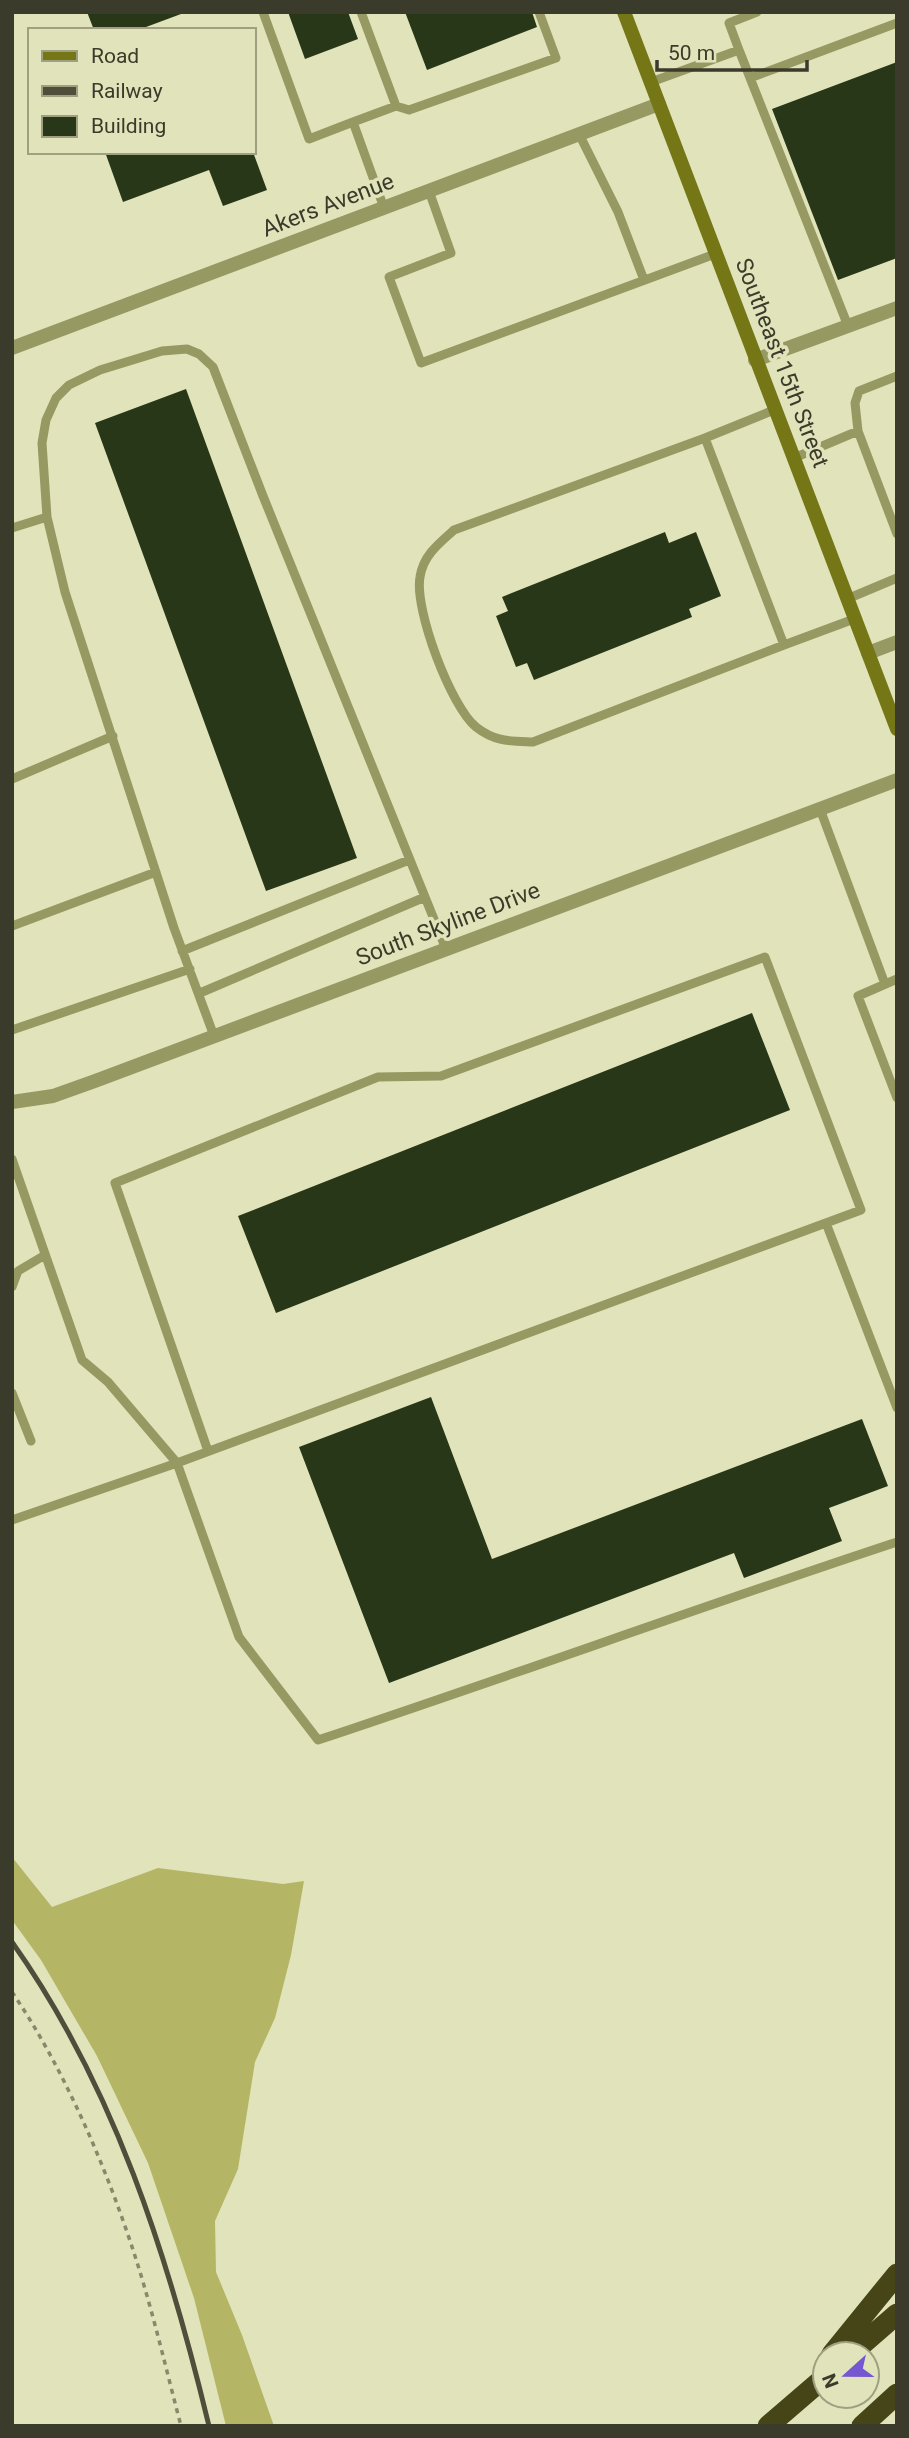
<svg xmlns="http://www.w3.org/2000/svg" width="909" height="2438" font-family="Roboto,sans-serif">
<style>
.forest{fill:#b4b665}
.building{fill:#283718}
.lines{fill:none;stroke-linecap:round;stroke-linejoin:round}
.path{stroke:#88886d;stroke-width:3.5;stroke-dasharray:5 5;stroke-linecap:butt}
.lane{stroke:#979963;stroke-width:9}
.street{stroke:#979963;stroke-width:14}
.secondary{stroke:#757616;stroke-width:14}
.highway{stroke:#454518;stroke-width:21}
.rail{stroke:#4e4e3b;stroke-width:5}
.labels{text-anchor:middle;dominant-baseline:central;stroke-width:7;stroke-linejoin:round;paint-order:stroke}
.street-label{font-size:23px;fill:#3b3b2b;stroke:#e1e3ba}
</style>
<rect width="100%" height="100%" fill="#e1e3ba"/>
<path class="forest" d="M12,1857l40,50 106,-39 125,16 21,-3 -13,74 -16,63 -20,44 -17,107 -23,52 1,51 26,63 32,91h-48l-32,-128 -46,-135 -51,-107 -56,-96 -29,-40z"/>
<path class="building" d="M87,12h93l1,2 -43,16h-44z
M288,12h60l10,27 -53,20z
M405,12h127l5,15 -110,43z
M897,62v196l-59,22 -66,-171z
M105,152h148l14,38 -44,16 -14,-36 -86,32z
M186,389l171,469 -91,33 -171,-468z
M665,532l4,11 27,-11 25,64 -32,13 3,8 -158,63 -7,-17 -11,4 -20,-51 12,-5 -6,-14z
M752,1013l38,97 -514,203 -38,-97z
M431,1397l61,162 370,-140 26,67 -59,22 13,33 -98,37 -10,-25 -345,130 -90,-236z"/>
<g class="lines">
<path class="path" d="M12,1992c52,76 95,177 123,264 18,56 31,113 46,170"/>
<path class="lane" d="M263,12l46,127 44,-17
M361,12l35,94 -43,16 31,86
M739,50l-10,-27 28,-11
M750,78l147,-55
M651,82l88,-32 109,276
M396,106l13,4 147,-52 -17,-46
M579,134l39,78 26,68
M429,191l22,62 -62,24 32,86 294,-109
M774,410l-69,28 79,207 70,-26
M858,431l-3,-28 4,-12 38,-15
M705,438l-251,92c-16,14 -31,26 -34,47 -6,32 31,130 56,150 19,15 34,14 57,15l251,-97
M794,458l64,-27 39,103
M12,528l35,-11
M847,599l50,-21
M12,779l101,-43
M820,809l65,175
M12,926l144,-54
M182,951l227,-91
M897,979l-39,17 39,102
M200,993l225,-96
M12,1030l178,-61
M214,1036l-40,-108 -109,-336 -18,-75 -5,-74 4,-23 10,-22 13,-13 31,-15 62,-19 25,-2 12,5 14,13 50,129 183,453
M12,1159l70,201 26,22 69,81 -165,57
M826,1223l71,185
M12,1287l6,-16 27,-16
M12,1393l19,48
M208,1451l-93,-268 263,-106 63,-1 324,-119 96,253 -684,253 62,174 79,103c193,-64 385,-134 579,-198"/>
<path class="street" d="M12,348l647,-244
M755,360l142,-52
M868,653l29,-11
M12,1102l41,-6 42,-15 802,-301"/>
<path class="secondary" d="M624,12l273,717"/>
<path class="highway" d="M832,2354l65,-80
M851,2354l46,-40
M768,2426l57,-49
M862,2426l35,-32"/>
<path class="rail" d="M12,1942c102,144 156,314 197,484"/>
</g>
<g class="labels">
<g class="street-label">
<text transform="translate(328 205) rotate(-21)">Akers Avenue</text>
<text transform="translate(782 363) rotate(69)">Southeast 15th Street</text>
<text transform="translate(448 924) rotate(-21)">South Skyline Drive</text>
</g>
</g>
<rect width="909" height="2438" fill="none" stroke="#3b3b2b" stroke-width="28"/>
<rect x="28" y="28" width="228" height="126" fill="#e1e3ba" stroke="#9fa081" stroke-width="2"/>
<rect x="42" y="51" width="35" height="10" fill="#757616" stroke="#9fa081" stroke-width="2"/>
<text x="91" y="63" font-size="21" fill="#3b3b2b">Road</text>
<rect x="42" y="86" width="35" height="10" fill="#4e4e3b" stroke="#9fa081" stroke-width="2"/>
<text x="91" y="98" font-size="21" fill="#3b3b2b">Railway</text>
<rect x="42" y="116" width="35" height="21" fill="#283718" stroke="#9fa081" stroke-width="2"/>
<text x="91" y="133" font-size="21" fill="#3b3b2b">Building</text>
<g transform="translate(846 2375) rotate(249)"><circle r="33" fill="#e1e3ba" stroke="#9fa081" stroke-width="2"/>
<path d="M0-5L12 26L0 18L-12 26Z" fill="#7457d1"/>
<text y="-10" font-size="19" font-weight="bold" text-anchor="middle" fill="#3b3b2b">N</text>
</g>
<path d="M657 60v10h150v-10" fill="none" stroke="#3b3b2b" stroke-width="3.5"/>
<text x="668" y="60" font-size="21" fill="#3b3b2b" stroke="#e1e3ba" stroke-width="5" paint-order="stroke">50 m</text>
</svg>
